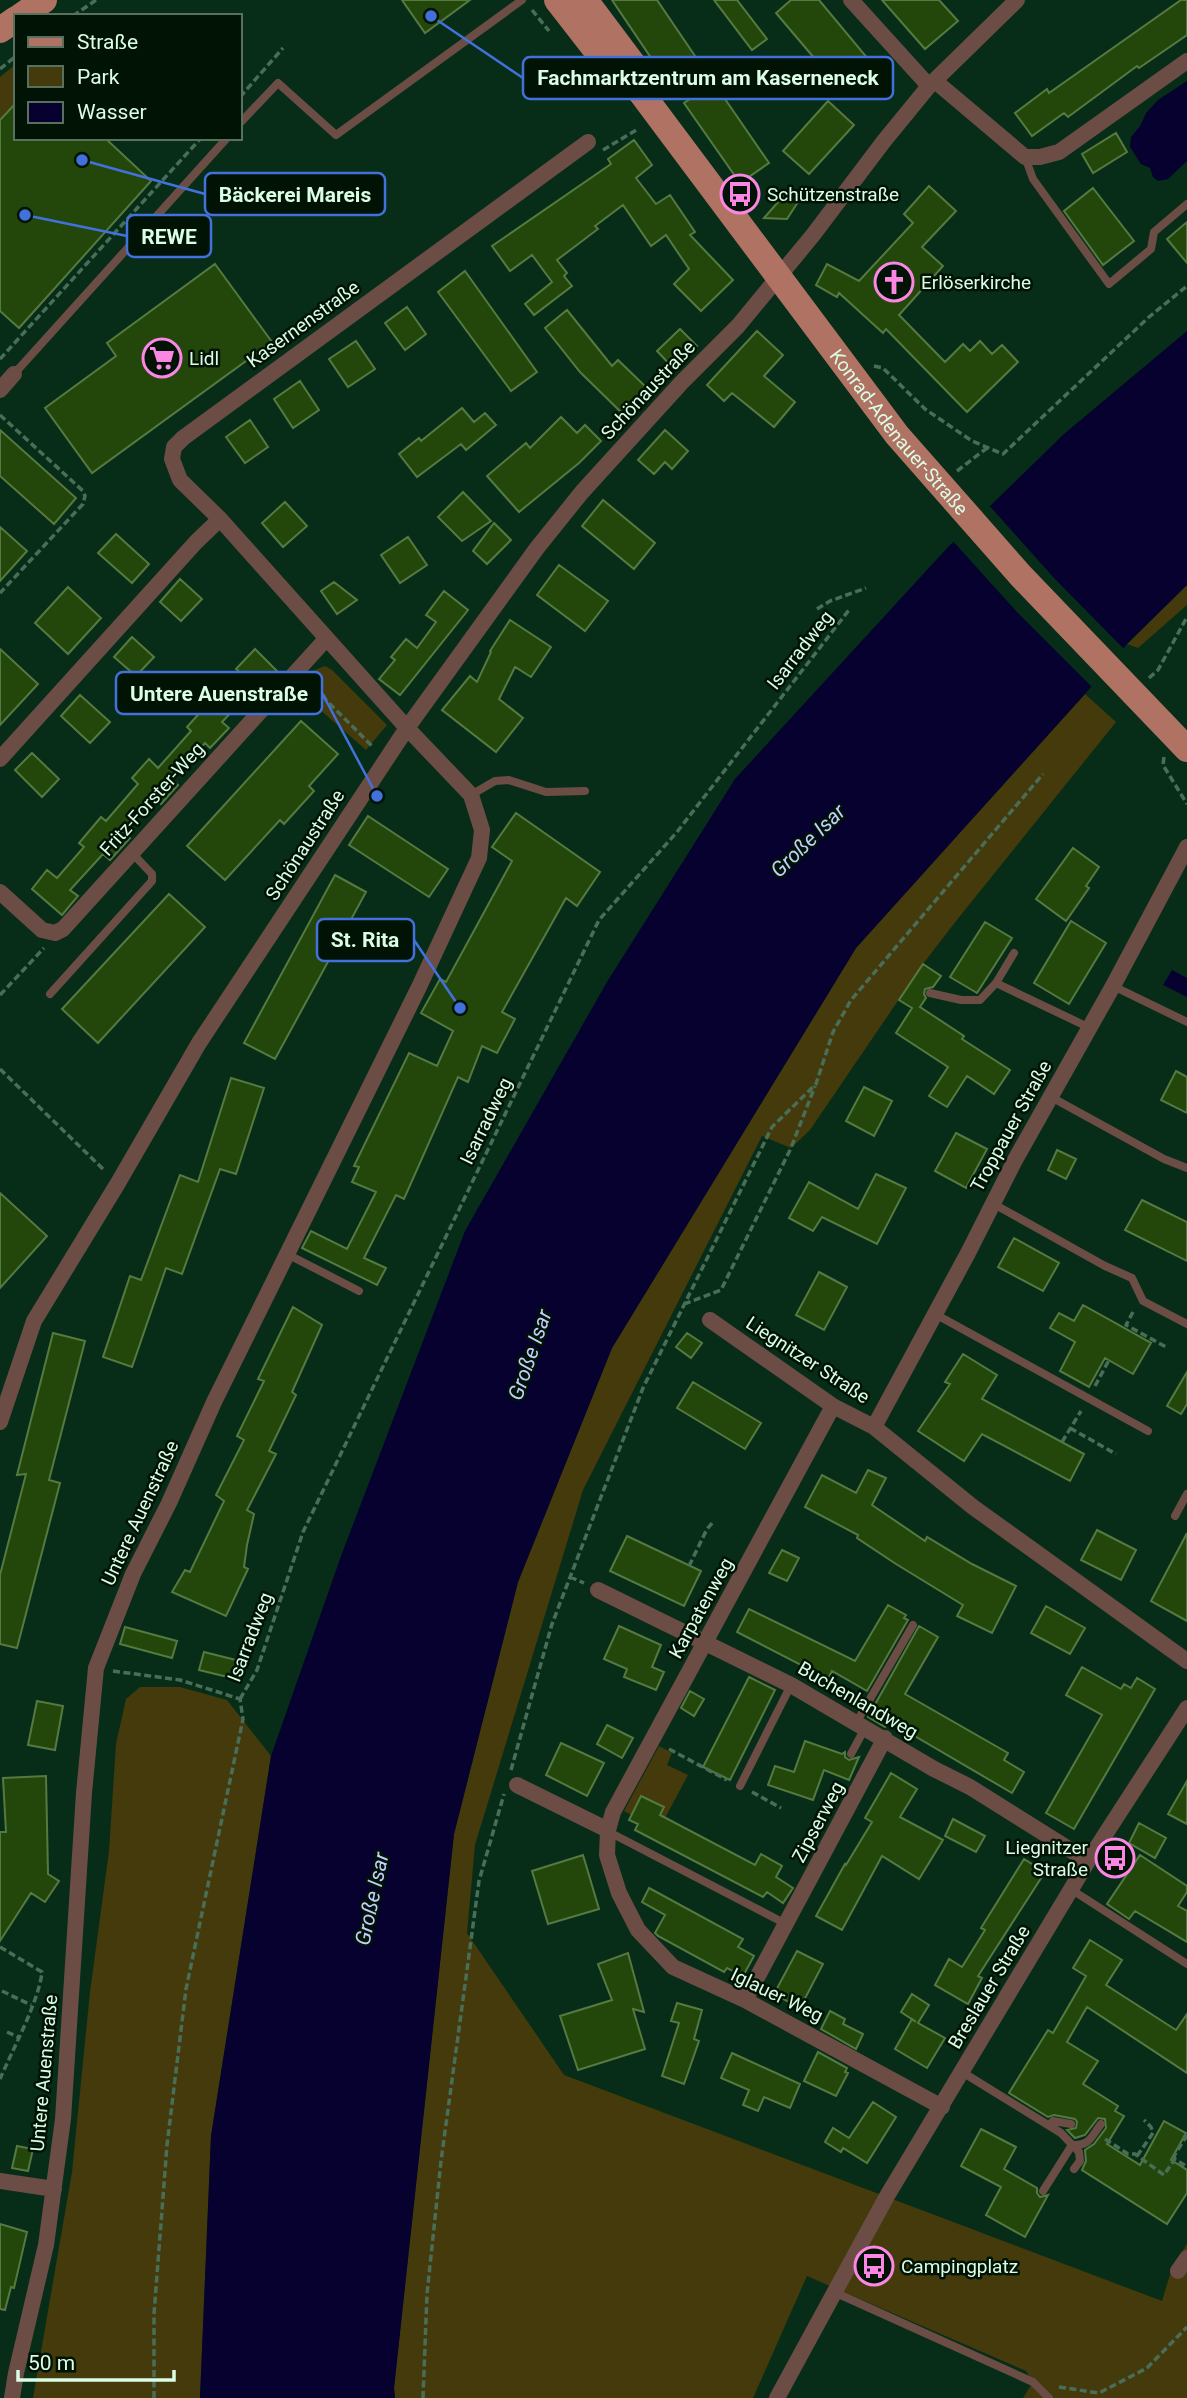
<svg xmlns="http://www.w3.org/2000/svg" width="1187" height="2398" font-family="Roboto,sans-serif">
<style>
.green{fill:#443a0b}
.water{fill:#06012f}
.pier{fill:#072d18}
.building{fill:#23460b;stroke:#557a41;stroke-width:2}
.lines{fill:none;stroke-linecap:round;stroke-linejoin:round}
.path{stroke:#496e58;stroke-width:3.5;stroke-dasharray:7 3.5;stroke-linecap:butt}
.lane{stroke:#6b4d45;stroke-width:8}
.street{stroke:#6b4d45;stroke-width:16}
.primary{stroke:#b07363;stroke-width:26}
.labels{text-anchor:middle;dominant-baseline:central;stroke-width:5;stroke-linejoin:round;paint-order:stroke}
.poi-label{font-size:19px;fill:#dbfde6;stroke:#001305;text-anchor:start}
.street-label{font-size:19px;fill:#dbfde6;stroke:#001305}
.water-label{font-size:21px;font-style:italic;fill:#c2cdff;stroke:#001305}
.leader{fill:none;stroke:#4371db;stroke-width:2.5}
.callout-dot{fill:#4371db;stroke:#001305;stroke-width:2.5}
.callout{fill:#001305;stroke:#4371db;stroke-width:2.5}
.callout-label{font-size:21px;text-anchor:middle;font-weight:bold;fill:#dbfde6}
</style>
<rect width="100%" height="100%" fill="#072d18"/>
<path class="green" d="M16,64v39l-16,17v-43z
M1187,585v20l-49,43 -11,-4z
M325,666l7,4 55,55 -21,25 -71,-62 17,-17z
M1085,694l31,28 -160,199 -33,43 -113,166 -19,18 -29,-12 -179,354 -108,355 -8,88 97,142 598,226 10,-33 15,-24v154h-164l10,-16 -7,-11 -219,-95 -54,122h-358l-1,-10 60,-554 64,-252 94,-234 244,-400z
M140,1687h40l47,13 44,56 -60,380 -11,262h-167l39,-226 18,-180 19,-141 7,-107 10,-45z
M659,1746l13,7 -5,12 21,10 -23,43 -24,-21 -10,18 -7,-4z"/>
<path class="water" d="M1187,81v80l-19,18 -10,2 -5,-4 -3,-9 -9,-4 -11,-17 1,-10 9,-11 6,-13 12,-13z
M1187,331v254l-60,59 -42,50 -229,254 -244,400 -94,234 -64,252 -60,554 1,10h-195l11,-262 60,-380 70,-200 124,-325 142,-249 128,-203 214,-233 115,-112z
M1172,970l15,8v19l-24,-12z"/>
<path class="pier" d="M987,503l68,76 71,72 -32,38 -77,-77 -66,-73z"/>
<path class="building" d="M402,0h68l-45,33z
M612,0h45l38,56 -31,21z
M714,0h23l30,39 -15,11z
M791,0h28l55,66 -31,26 -67,-79z
M882,0h57l19,21 -33,28z
M1181,0h6v35l-48,33 -2,-2 -69,51 -4,-4 -32,23 -17,-23 32,-24 2,4z
M714,83l55,80 -29,20 -56,-80z
M828,101l26,24 -45,49 -26,-23z
M16,103v35h89l46,43 -132,147 -19,-17v-191z
M1116,133l11,19 -34,21 -11,-19z
M634,140l18,25 -16,13 20,26 14,-9 25,37 -5,3 43,45 -32,31 -27,-27 15,-15 -23,-34 -15,11 -28,-41 -28,21 3,3 -41,31 10,13 -3,3 8,10 -38,29 -9,-11 27,-22 -20,-27 -22,16 -18,-25 119,-82 -3,-5z
M929,186l27,25 -34,36 21,19 -44,49 46,47 18,-18 7,7 10,-10 12,13 10,-9 16,17 -51,50 -81,-83 -3,4 -44,-40 -2,4 -21,-12 11,-21 32,17 54,-58 -9,-9z
M1093,188l41,53 -31,24 -39,-54z
M786,193l14,6 -13,20 -23,-1z
M1187,222v41l-20,-24z
M215,264l57,78 -180,131 -47,-65 71,-52 -9,-13z
M465,271l72,101 -26,19 -73,-99z
M407,307l19,27 -21,16 -20,-27z
M567,310l45,56 6,-6 31,30 -25,25 -44,-43 -35,-44z
M680,329l17,17 -23,23 -17,-18z
M757,331l26,24 -19,21 31,26 -21,25 -42,-34 -8,8 -17,-16z
M356,341l19,28 -27,18 -19,-28z
M300,381l19,29 -26,18 -19,-29z
M462,408l12,14 11,-9 11,12 -30,25 -5,-6 -44,33 -18,-23 20,-16 2,3z
M561,417l16,16 8,-8 16,16 -22,22 -60,49 -32,-36 39,-33 4,5z
M250,420l18,27 -23,16 -19,-26z
M0,430l76,68 -22,26 -54,-48z
M665,430l23,21 -16,18 -7,-7 -11,12 -16,-14z
M463,492l28,29 -29,20 -24,-24z
M603,500l52,43 -21,26 -52,-43z
M285,502l22,24 -24,21 -21,-24z
M494,523l17,17 -24,24 -14,-13z
M0,527l27,24 -27,30z
M116,534l33,30 -17,19 -34,-30z
M408,537l19,28 -27,18 -19,-28z
M559,565l49,36 -23,30 -48,-36z
M180,579l22,20 -21,22 -21,-19z
M334,582l23,18 -20,14 -16,-23z
M68,587l33,31 -33,36 -33,-31z
M444,591l24,19 -68,85 -21,-16 16,-19 -4,-3 15,-18 11,9 19,-26 -10,-7z
M510,620l41,27 -20,30 -16,-10 -16,32 24,19 -27,34 -54,-42 28,-34 7,6 14,-30 -1,-1z
M132,637l22,20 -18,19 -22,-19z
M0,649l38,35 -38,41z
M255,649l25,25 -19,19 -6,-6 -33,35 7,6 -19,20 -5,-5 -33,37 6,5 -17,19 -8,-7 -30,35 7,6 -20,22 -7,-6 -33,36 8,6 -16,19 -30,-26 15,-19 10,8 27,-31 -5,-4 22,-26 5,4 32,-37 -6,-6 17,-19 9,9 33,-37 -4,-4 18,-20 3,3 33,-37 -5,-4z
M80,695l30,27 -20,21 -29,-27z
M301,721l37,33 -29,32 5,5 -30,33 -4,-4 -55,60 -38,-34z
M32,753l27,26 -17,18 -27,-27z
M516,813l84,59 -23,34 -11,-8 -64,114 13,7 -18,34 -15,-7 -14,36 -10,-5 -54,122 -8,-4 -32,63 22,10 -9,17 -75,-37 9,-17 36,18 29,-57 -24,-10 7,-15 -5,-1 55,-113 28,13 16,-35 -32,-18 19,-34 6,3 66,-121 -20,-14z
M368,816l80,53 -19,28 -80,-52z
M1073,848l26,19 -13,19 3,2 -23,33 -30,-22z
M335,875l31,17 -91,167 -31,-16z
M169,894l36,33 -107,116 -36,-34z
M1071,921l35,22 -37,61 -35,-21z
M985,922l27,16 -35,55 -27,-16z
M923,964l18,12 -8,11 -8,2 -1,5 2,4 -6,9 44,29 -2,3 48,31 -16,24 -27,-18 -20,31 -18,-11 19,-29 -52,-34 16,-25 -13,-8z
M1176,1071l11,6v36l-26,-13z
M231,1078l33,10 -28,86 -16,-5 -38,105 -16,-6 -34,99 -29,-10 27,-81 11,4 39,-105 18,7z
M864,1087l28,14 -18,35 -28,-15z
M956,1133l31,16 -21,39 -31,-17z
M1057,1150l19,9 -10,20 -18,-9z
M876,1174l30,14 -29,56 -55,-27 -9,14 -24,-13 20,-36 49,27z
M0,1193l47,43 -47,52z
M1142,1200l45,22v39l-62,-31z
M1014,1238l45,25 -16,28 -45,-24z
M819,1272l28,15 -23,43 -28,-15z
M1083,1305l68,38 -18,31 -28,-16 -16,29 -29,-16 15,-29 -25,-14 9,-15 15,8z
M293,1307l29,18 -30,67 4,3 -27,56 7,3 -29,56 7,4 -7,31 -3,22 4,2 -22,47 -54,-24 13,-22 5,2 34,-71 -8,-6 28,-55 -7,-4 27,-55 -6,-2z
M53,1333l32,8 -36,139 11,3 -43,165 -17,-4v-69l26,-101 -9,1z
M687,1333l15,10 -11,15 -15,-11z
M963,1354l34,21 -15,24 102,55 -14,27 -88,-47 -18,27 -46,-30 32,-47 -5,-2z
M1187,1372v32l-6,10 -14,-8z
M693,1382l68,41 -16,26 -68,-41z
M868,1470l18,8 -14,27 53,36 2,-4 45,27 44,22 -24,47 -35,-17 6,-11 -67,-41 -39,-26 1,-3 -53,-28 17,-32 34,18z
M1097,1530l39,20 -15,30 -40,-20z
M1187,1533v88l-36,-20z
M627,1536l74,35 -17,35 -74,-35z
M782,1550l17,8 -12,23 -18,-8z
M888,1605l18,10 -2,3 4,2 -41,71 -35,-20 -4,8 -91,-47 12,-23 106,52z
M1046,1606l39,22 -15,26 -39,-21z
M619,1626l42,19 -9,22 12,5 -8,18 -32,-13 3,-8 -23,-10z
M919,1626l19,11 -33,57 103,59 -4,7 20,12 -12,21 -123,-72 -4,6 -17,-10z
M125,1627l52,14 -5,17 -52,-14z
M204,1652l36,9 -4,18 -37,-9z
M1082,1667l39,22 3,-5 7,4 6,-10 18,11 -81,140 -28,-16 56,-98 -36,-20z
M749,1677l26,13 -45,90 -27,-13z
M690,1691l14,8 -10,17 -13,-8z
M37,1701l26,5 -8,44 -27,-5z
M607,1725l26,13 -11,20 -25,-14z
M805,1741l37,13 3,-2v5l4,3 10,-3 -10,23 -25,-10 -11,30 -45,-15 7,-19 19,6z
M561,1743l43,20 -17,33 -41,-21z
M891,1773l26,16 -17,28 43,23 -24,39 -37,-23 -40,74 -26,-14 29,-52 1,1 26,-43 -7,-4z
M46,1776l2,98 11,7 -14,21 -14,-9 -31,48v-109h6l-3,-54z
M1187,1781v43l-19,-10z
M641,1796l23,11 -4,8 95,50 6,-11 21,12 -6,11 17,11 -10,15 -16,-11 -4,5 -128,-67 3,-6 -9,-4z
M953,1819l32,17 -9,16 -31,-16z
M1139,1823l27,15 -11,20 -26,-15z
M583,1855l16,54 -51,15 -16,-53z
M1140,1855l47,31v6l-9,14 9,5v31l-52,-31 -6,8 -22,-15z
M1024,1859l21,13 -67,104 4,2 -14,26 -33,-19 14,-26 13,8 23,-37 -4,-2z
M649,1888l94,51 -5,8 16,9 -11,20 -16,-8 -3,4 -66,-36 -3,-3 10,-18 -23,-13z
M1090,1940l32,20 -16,25 70,45 11,-16v59l-100,-66 -20,35 31,19 -15,23 35,22 -3,5 9,5 -17,28 33,21 24,-44 22,12 -15,27 16,10v23l-20,31 -85,-54 4,-9 -1,-11 9,-6 12,-16 -1,-9 -7,-1 -13,17 -10,3 -8,-8 9,-2 1,-6 -2,-3 -21,-4 -6,2 -39,-24 39,-63 5,3 33,-57 -13,-8z
M797,1951l26,13 -23,44 -26,-14z
M628,1953l16,59 -11,-3 12,40 -67,21 -18,-54 52,-16 -14,-36z
M912,1994l17,11 -11,18 27,15 -18,30 -32,-19 17,-30 4,3 -15,-10z
M677,2003l25,7 -8,29 5,2 -15,43 -22,-8 17,-53 -8,-2z
M830,2011l15,8 -2,5 20,10 -7,15 -35,-20z
M818,2052l29,16 -2,4 3,1 -12,23 -32,-15z
M732,2053l68,31 -10,24 -26,-11 -6,14 -15,-6 6,-15 -28,-12z
M873,2102l23,15 -29,46 -24,-15 -2,4 -16,-10 8,-14 16,10z
M981,2129l35,18 -12,22 33,19v5l3,4 8,-2 -23,42 -39,-22 15,-28 -40,-21z
M17,2146l16,3 -5,22 -16,-3z
M0,2224l27,8 -13,56 -3,-1 -6,23 -5,-1z"/>
<g class="lines">
<path class="path" d="M532,10l17,21
M73,16l23,-16
M0,69l16,-13
M240,97l43,-49
M603,150l35,-21
M0,359l201,-221
M874,366l9,2 42,41 47,32 31,13 146,-137 38,-31
M0,415l83,76 2,5 -2,8 -83,89
M957,471l30,-23
M817,609l13,-8 36,-13
M317,675l4,16 5,9 47,47
M1149,678l9,-8 29,-53
M1164,757l-1,8 24,39
M0,995l44,-47
M0,1069l104,101
M684,1304l37,-14 70,-142 24,-62
M1133,1312l-7,13 40,22
M1095,1386l14,-26
M1070,1428l46,26
M1062,1442l19,-31
M689,1566l18,-37 6,-7
M570,1577l14,6
M113,1671l67,9 60,19
M240,1699l17,-29 46,-138 296,-612 78,-88 172,-222
M669,1749l58,31
M511,1770l41,-146 91,-236 129,-261 44,-43 17,-52 18,-32 192,-226
M752,1792l29,16
M0,1947l42,25c-3,29 -30,79 -42,107
M2,1991l29,14
M7,2032l11,5
M1105,2139l23,15h7l29,21 11,-16 12,8
M1137,2156l16,-23 -2,-6 -7,-7
M1175,2159l-1,-3 12,-19 -1,-3
M1059,2387l40,6 48,-25 40,-41
M154,2398v-84l13,-169 19,-156 57,-270 -3,-20
M423,2398l4,-104 14,-133 23,-169 15,-111 25,-87"/>
<path class="lane" d="M240,123l38,-40 58,52 186,-135
M1025,157l8,22 76,105 42,-35 3,-17 33,-28
M14,374l213,-236
M471,795l24,-14 14,-1 37,12 39,-1
M996,983l18,-30
M1113,986l74,36
M930,993l31,7h19l16,-17 94,45
M50,994l102,-113v-7l-21,-22
M1051,1097l113,62 23,9
M992,1203l113,63 27,12 11,23 44,23
M287,1254l72,37
M935,1314l213,117
M1175,1516l12,-22
M856,1723l57,-98
M851,1754l14,-26
M740,1786l51,-101
M609,1832l177,92
M1072,1890l115,74
M962,2072l99,61 18,19 1,9 -6,8
M1049,2125l4,-4 18,3
M1043,2191l29,-46c18,1 19,-8 29,-21
M834,2292l199,90 16,16"/>
<path class="street" d="M851,0l78,86
M935,81l90,76h15l19,-5 128,-91
M0,390l14,-16
M0,759l196,-217 24,-23
M0,892l42,38 13,3 8,-4 263,-290
M710,1320l123,86 41,21 99,80 214,154
M833,1406l-220,406 -5,18 -1,25 12,38 19,37 35,37 72,33 197,107
M0,1422l34,-101 84,-138 81,-140 208,-315 130,-180 45,-56 100,-110 56,-56 75,-91 71,-94 45,-55 88,-86
M874,1427l94,-174 47,-93 98,-174 74,-139
M598,1590l193,95 143,84 36,18 118,74
M517,1785l91,45
M745,2000l140,-262
M0,2181l54,8
M1178,2271l9,-13
M12,2398l4,-25 30,-128 17,-126 21,-326 12,-125 37,-94 36,-71 45,-101 205,-415 60,-129 3,-28 -11,-35 -64,-67 -187,-209 -40,-39 -8,-21 2,-12 9,-9 405,-296
M777,2398l110,-202 201,-335 99,-153"/>
<g class="primary">
<path d="M557,0l63,81 19,9"/>
<path id="s1" d="M585,0l51,68 3,22 258,345 124,141 166,173"/>
<path d="M21,16l23,-16"/>
<path d="M0,30l16,-11"/>
</g>
</g>
<defs>
<symbol id="bus-ring" viewBox="-11 -11 22 22"><circle r="9.5" fill="#001305" stroke="#fc86e4" stroke-width="1.5"/><path d="M-5-6H5V4H4V6H2V4H-2V6H-4V4H-5ZM-3.5-4V0h7V-4ZM-3.5 1.2v1.5H-2V1.2ZM2 1.2v1.5H3.5V1.2Z" fill="#fc86e4"/></symbol>
<symbol id="church-ring" viewBox="-11 -11 22 22"><circle r="9.5" fill="#001305" stroke="#fc86e4" stroke-width="1.5"/><path d="M-1.2-6h2.4v3.5h3.3v2.4h-3.3V6h-2.4V-.1h-3.3v-2.4h3.3Z" fill="#fc86e4"/></symbol>
<symbol id="supermarket-ring" viewBox="-11 -11 22 22"><circle r="9.5" fill="#001305" stroke="#fc86e4" stroke-width="1.5"/><path d="M-6-5.5h2.5l.6 2H6L4.5 2H-2.5L-4.4-4H-6ZM-1.5 3.2a1.3 1.3 0 1 0 .1 0ZM3 3.2a1.3 1.3 0 1 0 .1 0Z" fill="#fc86e4"/></symbol>
</defs>
<g fill-rule="evenodd">
<use href="#bus-ring" x="718" y="172" width="44" height="44"/>
<use href="#church-ring" x="872" y="260" width="44" height="44"/>
<use href="#supermarket-ring" x="140" y="336" width="44" height="44"/>
<use href="#bus-ring" x="1093" y="1836" width="44" height="44"/>
<use href="#bus-ring" x="852" y="2244" width="44" height="44"/>
</g>
<g class="labels">
<g class="poi-label">
<text x="767" y="194">Schützenstraße</text>
<text x="921" y="282">Erlöserkirche</text>
<text x="189" y="358">Lidl</text>
<text x="1088" y="1847" text-anchor="end">Liegnitzer<tspan x="1088" dy="22">Straße</tspan></text>
<text x="901" y="2266">Campingplatz</text>
</g>
<g class="street-label">
<text transform="translate(303 324) rotate(-36)">Kasernenstraße</text>
<text transform="translate(648 390) rotate(-47)">Schönaustraße</text>
<text stroke="none"><textPath href="#s1" startOffset="537">Konrad-Adenauer-Straße</textPath></text>
<text transform="translate(800 650) rotate(-52)">Isarradweg</text>
<text transform="translate(152 799) rotate(-48)">Fritz-Forster-Weg</text>
<text transform="translate(305 845) rotate(-57)">Schönaustraße</text>
<text transform="translate(486 1121) rotate(-64)">Isarradweg</text>
<text transform="translate(1011 1126) rotate(-61)">Troppauer Straße</text>
<text transform="translate(808 1360) rotate(33)">Liegnitzer Straße</text>
<text transform="translate(140 1513) rotate(-65)">Untere Auenstraße</text>
<text transform="translate(701 1608) rotate(-61)">Karpatenweg</text>
<text transform="translate(250 1637) rotate(-69)">Isarradweg</text>
<text transform="translate(858 1700) rotate(30)">Buchenlandweg</text>
<text transform="translate(818 1822) rotate(-62)">Zipserweg</text>
<text transform="translate(989 1987) rotate(-59)">Breslauer Straße</text>
<text transform="translate(777 1995) rotate(26)">Iglauer Weg</text>
<text transform="translate(44 2073) rotate(-85)">Untere Auenstraße</text>
</g>
<g class="water-label">
<text transform="translate(808 841) rotate(-44)">Große Isar</text>
<text transform="translate(530 1355) rotate(-71)">Große Isar</text>
<text transform="translate(372 1899) rotate(-78)">Große Isar</text>
</g>
</g>
<path class="leader" d="M431 16L523 78M82 160L205 194M25 215L127 236M377 796L322 693M460 1008L414 940"/>
<g class="callout-dot">
<circle cx="431" cy="16" r="7"/>
<circle cx="82" cy="160" r="7"/>
<circle cx="25" cy="215" r="7"/>
<circle cx="377" cy="796" r="7"/>
<circle cx="460" cy="1008" r="7"/>
</g>
<g class="callout">
<rect x="523" y="57" width="370" height="42" rx="7"/>
<rect x="205" y="173" width="180" height="42" rx="7"/>
<rect x="127" y="215" width="84" height="42" rx="7"/>
<rect x="116" y="672" width="206" height="42" rx="7"/>
<rect x="317" y="919" width="97" height="42" rx="7"/>
</g>
<g class="callout-label">
<text x="708" y="85">Fachmarktzentrum am Kaserneneck</text>
<text x="295" y="202">Bäckerei Mareis</text>
<text x="169" y="244">REWE</text>
<text x="219" y="701">Untere Auenstraße</text>
<text x="365" y="947">St. Rita</text>
</g>
<rect x="14" y="14" width="228" height="126" fill="#001305" stroke="#58715f" stroke-width="2"/>
<rect x="28" y="37" width="35" height="10" fill="#b07363" stroke="#58715f" stroke-width="2"/>
<text x="77" y="49" font-size="21" fill="#dbfde6">Straße</text>
<rect x="28" y="66" width="35" height="21" fill="#443a0b" stroke="#58715f" stroke-width="2"/>
<text x="77" y="84" font-size="21" fill="#dbfde6">Park</text>
<rect x="28" y="102" width="35" height="21" fill="#06012f" stroke="#58715f" stroke-width="2"/>
<text x="77" y="119" font-size="21" fill="#dbfde6">Wasser</text>
<path d="M18 2370v10h156v-10" fill="none" stroke="#dbfde6" stroke-width="3.5"/>
<text x="28" y="2370" font-size="21" fill="#dbfde6" stroke="#001305" stroke-width="5" paint-order="stroke">50 m</text>
</svg>
